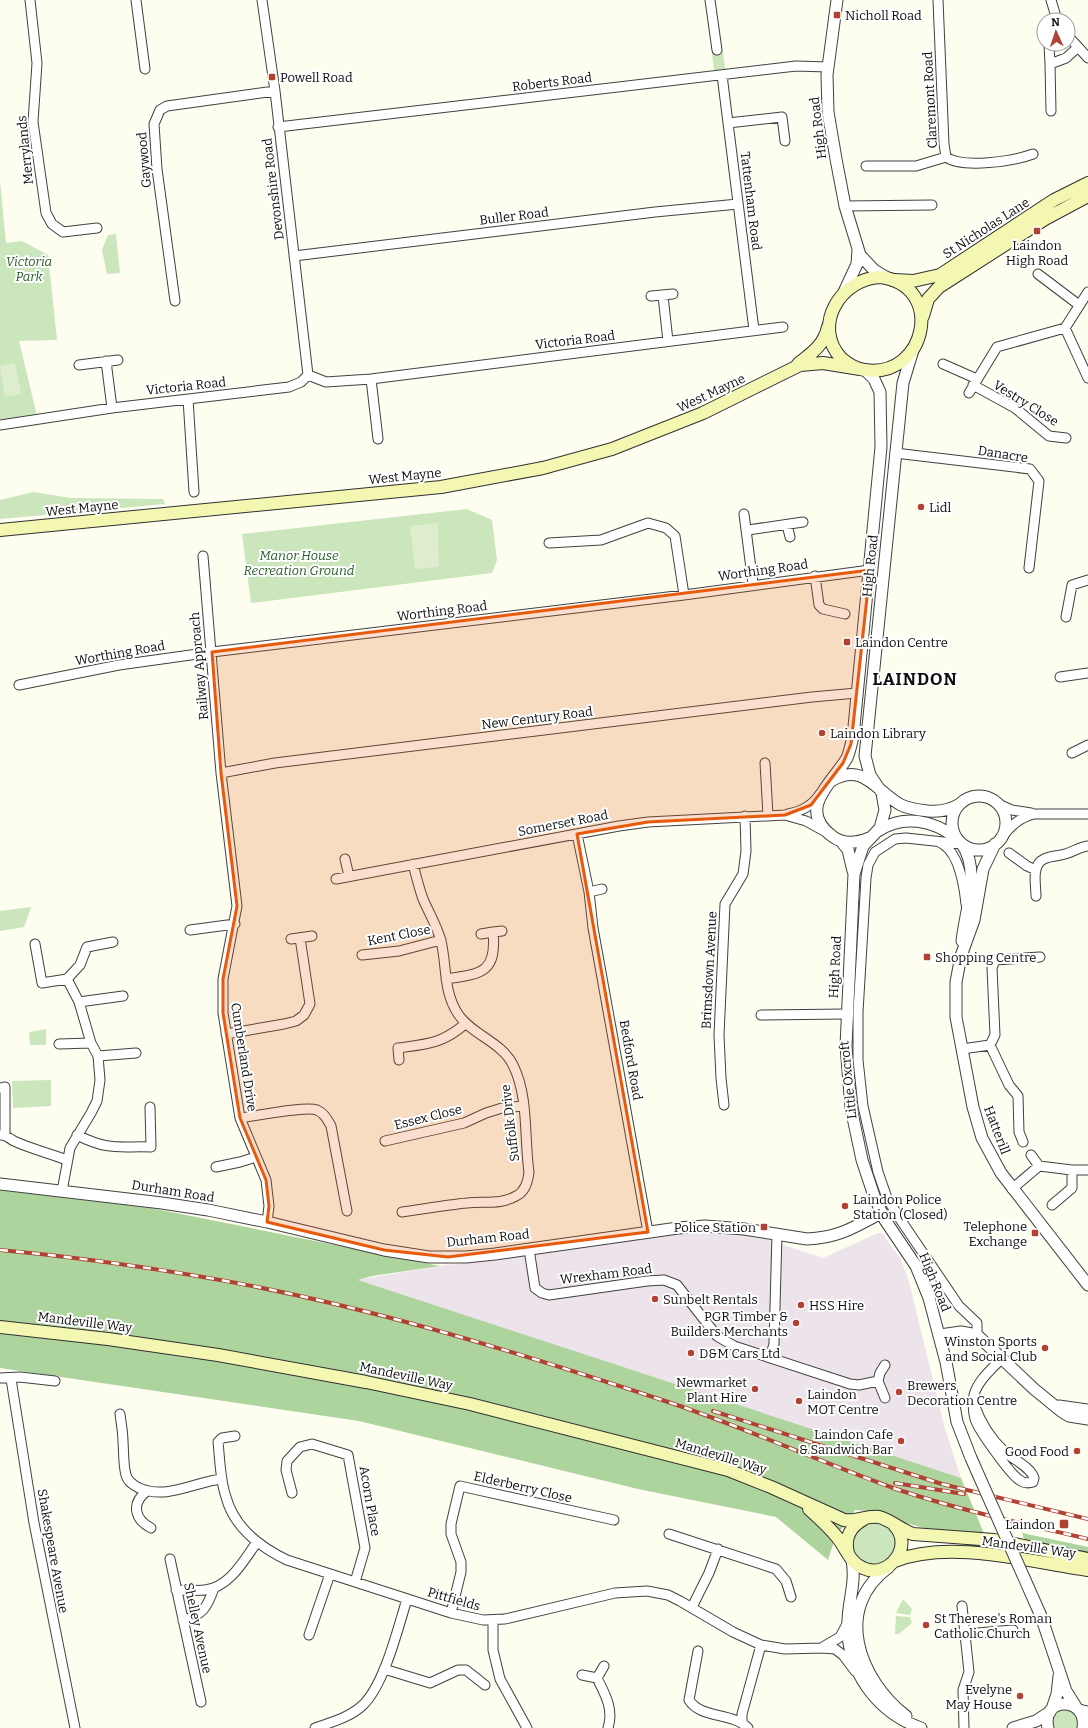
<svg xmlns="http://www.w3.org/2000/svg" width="1088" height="1728" font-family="Bitter,serif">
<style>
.industrial{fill:#ece3eb}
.green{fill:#cbe5bd}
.forest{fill:#aed49e}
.pitch{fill:#ddedce}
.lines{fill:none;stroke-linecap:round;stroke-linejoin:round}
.minor-casing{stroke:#414141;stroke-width:11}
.tertiary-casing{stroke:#414141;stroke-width:13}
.secondary-casing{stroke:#303030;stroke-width:14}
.minor{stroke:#fff;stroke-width:9}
.tertiary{stroke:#fff;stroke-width:11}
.secondary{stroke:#f4f7b2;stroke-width:12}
.rail-casing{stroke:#b14133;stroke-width:4}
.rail{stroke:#fff;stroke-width:2.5;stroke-dasharray:8;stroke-linecap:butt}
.tertiary-bridge-casing{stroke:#414141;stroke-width:13;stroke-linecap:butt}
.tertiary-bridge{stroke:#fff;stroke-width:11}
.marked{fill:#e8590c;fill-opacity:0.2;stroke:#e8590c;stroke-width:3;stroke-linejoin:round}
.poi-dot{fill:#b14133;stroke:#fff;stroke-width:1.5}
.labels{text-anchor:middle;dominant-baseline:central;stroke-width:4;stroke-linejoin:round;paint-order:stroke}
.poi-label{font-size:13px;fill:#0e0e0e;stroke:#fff;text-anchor:start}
.street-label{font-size:13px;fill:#0e0e0e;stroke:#fff}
.park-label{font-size:13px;font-style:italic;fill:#275f24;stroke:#fff}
.district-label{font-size:17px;font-weight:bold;letter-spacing:1px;fill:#0e0e0e;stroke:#fff}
</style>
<rect width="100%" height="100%" fill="#fdfdf0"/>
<path class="industrial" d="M695,1232h31l34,5 63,21 55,-25h4l18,25 8,20 37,151 16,49 -97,-30 -507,-168 88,-15 44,-4 172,-27z"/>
<path class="green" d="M723,51l2,18 -11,2 -2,-18z
M0,181l6,62 16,-2 26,14 9,85 -38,1 18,75 -37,7z
M116,234l4,39 -13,1 -5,-24 6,-15z
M33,492l38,6 92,1 2,5 -165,15v-19z
M467,509l25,11 5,40 -5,13 -241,30 -9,-69z
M31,907l-7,20 -24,4v-20z
M46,1029v16h-16l-1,-13z
M51,1080v26l-38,2 -1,-27z
M853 1544a21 21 0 1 1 42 0a21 21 0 1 1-42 0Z
M903,1599l9,10 -2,6 -14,-2z
M896,1616l14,1 2,6 -13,11h-4z
M1065,1709l8,2 5,7 -1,10h-24c-1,-10 1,-17 12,-19z"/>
<path class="forest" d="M0,1190l151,18 289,58 -68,10 -14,4 603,198 24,58 -57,-7 -26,-7 -20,-10 -27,-2 -20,28 -7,22 -52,-43 -138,-28 -279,-68 -359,-53z
M1022,1533l66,14v12l-63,-17z"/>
<path class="pitch" d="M15,363l6,31 -16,3 -5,-31z
M438,523l1,44 -24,2 -5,-43z"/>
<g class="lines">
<defs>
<path id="minor" d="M30,0l7,63 -4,59 13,91 6,11 11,8 34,-4
M136,0l9,69
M262,0l13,91 33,284
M710,0l7,50
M938,0l6,144 2,13c17,12 68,4 87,-3
M1051,0l6,20
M1068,36l20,22
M1049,44l1,20 16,-6 11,-10
M1050,64l1,47
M722,75l32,255
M728,123l54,-6 3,24
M278,127l518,-61 32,1
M866,166h50l30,-9
M845,206l87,-1
M294,256l361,-44 83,-8
M1038,274l41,31
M1088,292l-23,36 23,50
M651,296l22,-2
M663,296l5,45
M175,301l-18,-132 -3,-45 6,-14 7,-4 108,-15
M106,361l6,47
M943,364l34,15
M79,365l39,-5
M308,375l18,7 45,-3 412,-52
M371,379l7,60
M973,385l42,23 34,28 17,2
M969,393l28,-46 68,-19
M188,399l6,93
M0,425l112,-17 177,-21 12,-5 7,-7
M895,453l135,16 9,12 -10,87
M744,514l9,70
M787,525l3,12
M748,530l55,-8
M549,543l52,-3 47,-17 18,5 9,8 9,59
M203,556l18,217 16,133 -14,73v34l17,105 26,62 3,26 -2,16
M815,576l4,29 4,4 22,5
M1066,617l6,-32 16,-5
M1060,677l28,-4
M19,685l100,-20 93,-13 472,-57 186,-25
M1072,753l16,-8
M765,763l3,52
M221,773l54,-10 537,-66 45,-4
M996,803l16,7 19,3
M788,814c14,-3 24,-8 32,-20
M577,834l12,58 4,36 55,304
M1000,839c10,-12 18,-21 34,-25h54
M939,842c20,8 25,43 27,62
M962,844l-56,-6 -11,1 -20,13 -7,13 -2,13 -8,134v48l5,46 15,66 9,26 15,24 57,84 18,17v12
M1009,853l18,13 9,4
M345,859l4,17
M336,879l283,-53 29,-4 137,-7 21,6 20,11
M589,892l13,-3
M1036,896c0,-11 -5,-31 8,-37 6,-3 14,-3 21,-5 8,-2 14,-7 23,-8
M190,930l45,-6
M481,934l12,-2
M291,939l21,-3
M35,944l7,39 25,-4 12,23 12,41 7,13 2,24 -3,21 -6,12 -21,35 -8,43
M362,955l37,-4 42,-11
M67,979l13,-14 7,-18 26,-5
M446,979c35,-5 51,-6 47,-47l9,-1
M79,1002l44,-6
M761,1015l85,-1
M226,1034l58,-10 12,-3 8,-6 6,-11 -10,-66
M59,1044l32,-1
M962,1049l28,-4
M98,1056l38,-3
M399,1060l-1,-12c29,-4 44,-4 67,-24
M0,1088l5,-1v47
M724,1105l-3,-27 -2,-43 6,-131 18,-30 3,-23 -1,-35
M240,1118c16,-2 65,-12 77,-8 7,3 10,9 14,16l16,85
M0,1135c6,-1 8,3 14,6 17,8 35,12 53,19
M77,1135c32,16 41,11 74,12l-1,-40
M385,1141l79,-18 22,-10 16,-5 21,-2
M1023,1142l-4,-10 -1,-36 -9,-11 -19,-40 5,-10 -3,-67 3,-8 45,-3
M1031,1155l8,11
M216,1167l24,-5 16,-5
M1012,1189l27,-23 33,4h16
M1052,1205l20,-17v-18
M402,1212c22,-3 44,-7 65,-9 17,-2 34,2 49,-7 9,-4 12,-15 13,-24 -5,-34 0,-75 -16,-107 -11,-23 -41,-30 -55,-51 -15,-23 -11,-48 -17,-73 -4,-15 -12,-28 -18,-42 -4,-11 -7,-23 -10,-35
M529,1249l6,39 7,5 7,2 98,-14 17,-1 13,5 40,51 17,10 116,38 9,1 19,-4 7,17
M770,1358l4,-14 3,-110
M0,1378l20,-1 35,4
M11,1379l23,144 41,205
M878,1381l2,-8 5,-8
M974,1404c6,17 17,35 30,47 9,9 26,15 30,27l-1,4c-6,2 -10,1 -15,-3 -9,-7 -39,-48 -43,-60 -2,-7 -2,-17 -1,-24 4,-15 18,-26 28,-37
M120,1414c1,9 3,18 3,28 1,11 0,22 3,33 2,7 7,10 13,13 29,12 54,-6 83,-9
M235,1436l-13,2 -4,4c2,18 2,38 8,55 8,30 34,50 61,63l164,53 32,7 22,-1 110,-26 32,-2 21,4 12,6 53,31 28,13 24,4 37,-1 13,1 8,6 12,16
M147,1491c-16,12 -13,28 4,37
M292,1493l-6,-23 1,-9 13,-14 12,-3 36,11 17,93 -10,34
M669,1534l107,35 10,12 5,16
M170,1559l31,143
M176,1590c10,0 20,1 29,0 25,-3 39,-30 52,-48
M962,1606l7,66 -6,18 1,38
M692,1607l17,-34 9,-24
M451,1613l10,-41v-10l-10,-28v-10l9,-38 154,34
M183,1621c20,-7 24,-13 31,-33
M493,1621v29l7,29 27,49
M965,1634l48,-4
M309,1635l21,-61
M823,1647l17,-10 7,-13
M698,1651l-9,49c12,19 43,12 59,28
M384,1669l46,14 28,-13h8l19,15
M582,1675l15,3 7,-12
M597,1678c8,16 17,31 11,50
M1078,1709l10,2
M742,1722v-8l19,-69
M315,1728c17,-6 36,-11 49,-24 21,-22 34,-76 43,-105"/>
<path id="tertiary" d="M837,0l-10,75 1,37 8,47 9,47 15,49 14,15 15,9
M844,292l13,-28 1,-14
M913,350l-10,33 -38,373 5,19 12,18 3,17 -5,18 -17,18 -9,28 -8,172 5,62 11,52 12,36 11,24 31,46 13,32 17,64 11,60 14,36
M865,370l9,9 6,13 1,55 -28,290c-2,7 -3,14 -6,21 -14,24 -51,51 -15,78 11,9 25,7 37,2
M831,781c33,-20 45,11 70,24 8,4 18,5 27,6 12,1 22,-1 32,-7
M952 823a27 27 0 1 1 54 0a27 27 0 1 1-54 0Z
M878,831c25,-17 55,-11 78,7
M841,841l7,9 5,21
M962,844c19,28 3,67 0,97
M995,844l-12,25 -9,51 -13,36 -5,26v35l17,90 9,31 19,35 87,112
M0,1184l162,19 46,7 59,12 117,28 45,7h37l29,-3 183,-26 27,-2 39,3 63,10c31,-1 48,-12 74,-26
M940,1335l21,-3 16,3 57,54 27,22 8,5 19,3
M1059,1406l29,4
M852,1560c4,22 -3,38 -4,60 -3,49 28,92 73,108
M889,1567c-57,41 -30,113 17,149
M1041,1616l25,75 10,16
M1052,1709l5,-15 2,-18
M1013,1728l23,-7 14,-9
M1048,1728c-8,-32 40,-32 35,0"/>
<path id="secondary" d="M880,277c66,8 47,102 -15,93 -9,-1 -17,-6 -24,-12 -29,-32 -1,-79 39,-81z
M895,280l18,1 27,-6 114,-75 34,-17
M923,316l5,-17 11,-12 106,-68 43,-23
M798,364c14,-11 26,-19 30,-37
M0,530l441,-43 102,-19 69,-19 91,-36 97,-48 23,-2 37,6
M0,1327l108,12 110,16 148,27 104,22 258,66 43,17 73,33c12,2 23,-5 35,-3 12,3 22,13 34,17l81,6 94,19
M809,1509c10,9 20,18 28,28 9,11 13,26 26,31 25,12 52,-22 31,-43
M848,1553c-4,-15 3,-27 16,-34
M895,1561c55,-22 135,1 193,9"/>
</defs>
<use href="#minor" class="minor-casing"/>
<use href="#tertiary" class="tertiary-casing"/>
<use href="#secondary" class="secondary-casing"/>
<use href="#minor" class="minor"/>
<use href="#tertiary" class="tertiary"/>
<use href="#secondary" class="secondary"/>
<defs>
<path id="rail" d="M0,1250c66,6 132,15 197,26 158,26 313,74 465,124 80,26 155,61 234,89 63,21 128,35 192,50
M713,1411l229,73 146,35
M895,1483l69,11"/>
</defs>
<use href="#rail" class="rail-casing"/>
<use href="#rail" class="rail"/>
<defs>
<path id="tertiary-bridge" d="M971,1458l70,158"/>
</defs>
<use href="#tertiary-bridge" class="tertiary-bridge-casing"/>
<use href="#tertiary-bridge" class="tertiary-bridge"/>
</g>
<path class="marked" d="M870,570l-19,174 -8,19 -32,42 -26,10 -137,7 -71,12 71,398 -200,25 -64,-7 -117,-28 2,-16 -3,-26 -26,-62 -17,-105v-34l14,-73 -16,-133 -9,-121z"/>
<g class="poi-dot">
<rect x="833" y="11" width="8" height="8" rx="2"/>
<rect x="268" y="73" width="8" height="8" rx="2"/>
<rect x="1033" y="227" width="8" height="8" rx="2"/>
<circle cx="921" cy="507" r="4"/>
<rect x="843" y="638" width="8" height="8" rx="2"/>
<circle cx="822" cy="733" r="4"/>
<rect x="923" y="953" width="8" height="8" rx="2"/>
<circle cx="845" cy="1206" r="4"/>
<rect x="760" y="1223" width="8" height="8" rx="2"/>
<rect x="1031" y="1229" width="8" height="8" rx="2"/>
<circle cx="655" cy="1299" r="4"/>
<circle cx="801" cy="1305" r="4"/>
<circle cx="796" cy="1323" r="4"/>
<circle cx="1045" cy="1348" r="4"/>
<circle cx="691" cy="1353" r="4"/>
<circle cx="755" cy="1389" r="4"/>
<circle cx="899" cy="1392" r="4"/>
<circle cx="799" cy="1401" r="4"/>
<circle cx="901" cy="1441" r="4"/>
<circle cx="1077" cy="1451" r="4"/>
<rect x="1059" y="1519" width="10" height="10" rx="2"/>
<circle cx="926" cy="1625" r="4"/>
<circle cx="1020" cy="1696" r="4"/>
</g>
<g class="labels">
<g class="poi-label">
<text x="845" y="15">Nicholl Road</text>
<text x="280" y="77">Powell Road</text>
<text x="1037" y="245" text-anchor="middle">Laindon<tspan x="1037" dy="15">High Road</tspan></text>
<text x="929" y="507">Lidl</text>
<text x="855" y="642">Laindon Centre</text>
<text x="830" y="733">Laindon Library</text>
<text x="935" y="957">Shopping Centre</text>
<text x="853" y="1199">Laindon Police<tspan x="853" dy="15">Station (Closed)</tspan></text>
<text x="1027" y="1226" text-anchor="end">Telephone<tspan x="1027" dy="15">Exchange</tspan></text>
<text x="756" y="1227" text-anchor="end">Police Station</text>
<text x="663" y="1299">Sunbelt Rentals</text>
<text x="809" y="1305">HSS Hire</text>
<text x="788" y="1316" text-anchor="end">PGR Timber &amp;<tspan x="788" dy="15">Builders Merchants</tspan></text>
<text x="1037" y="1341" text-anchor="end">Winston Sports<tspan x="1037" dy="15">and Social Club</tspan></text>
<text x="699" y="1353">D&amp;M Cars Ltd</text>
<text x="747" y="1382" text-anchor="end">Newmarket<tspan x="747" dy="15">Plant Hire</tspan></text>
<text x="907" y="1385">Brewers<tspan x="907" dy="15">Decoration Centre</tspan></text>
<text x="807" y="1394">Laindon<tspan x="807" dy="15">MOT Centre</tspan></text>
<text x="893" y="1434" text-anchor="end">Laindon Cafe<tspan x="893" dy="15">&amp; Sandwich Bar</tspan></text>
<text x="1069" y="1451" text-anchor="end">Good Food</text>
<text x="1055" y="1524" text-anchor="end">Laindon</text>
<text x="934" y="1618">St Therese's Roman<tspan x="934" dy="15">Catholic Church</tspan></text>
<text x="1012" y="1689" text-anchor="end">Evelyne<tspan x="1012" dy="15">May House</tspan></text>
</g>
<g class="street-label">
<text transform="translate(552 82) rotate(-7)">Roberts Road</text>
<text transform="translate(930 100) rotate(-93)">Claremont Road</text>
<text transform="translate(818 128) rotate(-97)">High Road</text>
<text transform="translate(25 150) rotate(-96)">Merrylands</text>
<text transform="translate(144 160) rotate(-95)">Gaywood</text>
<text transform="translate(273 189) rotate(-97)">Devonshire Road</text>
<text transform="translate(751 201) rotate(83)">Tattenham Road</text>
<text transform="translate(514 216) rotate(-7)">Buller Road</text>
<text transform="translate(986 228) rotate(-33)">St Nicholas Lane</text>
<text transform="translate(575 340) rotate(-7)">Victoria Road</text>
<text transform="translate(186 386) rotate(-6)">Victoria Road</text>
<text transform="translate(711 393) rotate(-25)">West Mayne</text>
<text transform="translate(1026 403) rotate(32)">Vestry Close</text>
<text transform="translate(1003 454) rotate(9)">Danacre</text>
<text transform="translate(405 476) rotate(-6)">West Mayne</text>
<text transform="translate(82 508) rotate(-6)">West Mayne</text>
<text transform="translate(870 566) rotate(-84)">High Road</text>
<text transform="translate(763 570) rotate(-8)">Worthing Road</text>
<text transform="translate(442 611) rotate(-7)">Worthing Road</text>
<text transform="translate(120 653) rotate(-10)">Worthing Road</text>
<text transform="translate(199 666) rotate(-95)">Railway Approach</text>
<text transform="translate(537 718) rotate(-7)">New Century Road</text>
<text transform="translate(563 823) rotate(-11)">Somerset Road</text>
<text transform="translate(399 935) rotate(-11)">Kent Close</text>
<text transform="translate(835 967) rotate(-87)">High Road</text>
<text transform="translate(709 970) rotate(-87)">Brimsdown Avenue</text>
<text transform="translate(244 1057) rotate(81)">Cumberland Drive</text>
<text transform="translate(631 1060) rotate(80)">Bedford Road</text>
<text transform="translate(848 1080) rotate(-96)">Little Oxcroft</text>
<text transform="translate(428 1117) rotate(-14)">Essex Close</text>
<text transform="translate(510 1123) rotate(-97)">Suffolk Drive</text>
<text transform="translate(997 1130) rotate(69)">Hatterill</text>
<text transform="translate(173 1191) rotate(9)">Durham Road</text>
<text transform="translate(488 1238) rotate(-6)">Durham Road</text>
<text transform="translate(606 1274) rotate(-7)">Wrexham Road</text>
<text transform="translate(935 1282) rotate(68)">High Road</text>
<text transform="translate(85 1322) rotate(7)">Mandeville Way</text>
<text transform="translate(406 1376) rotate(12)">Mandeville Way</text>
<text transform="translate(721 1456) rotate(17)">Mandeville Way</text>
<text transform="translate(523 1487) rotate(13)">Elderberry Close</text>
<text transform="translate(370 1501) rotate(80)">Acorn Place</text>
<text transform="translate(1029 1547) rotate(8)">Mandeville Way</text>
<text transform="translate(53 1551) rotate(80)">Shakespeare Avenue</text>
<text transform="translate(454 1599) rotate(16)">Pittfields</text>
<text transform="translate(198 1628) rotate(78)">Shelley Avenue</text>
</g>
<g class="park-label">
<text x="29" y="261">Victoria<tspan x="29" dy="15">Park</tspan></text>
<text x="299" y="555">Manor House<tspan x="299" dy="15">Recreation Ground</tspan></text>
</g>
<g class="district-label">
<text x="915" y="679">LAINDON</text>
</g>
</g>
<g transform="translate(1056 32) rotate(357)"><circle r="19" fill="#ffffff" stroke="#9f9f9f"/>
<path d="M0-3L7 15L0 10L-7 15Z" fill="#b14133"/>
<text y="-6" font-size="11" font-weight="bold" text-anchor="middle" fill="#0e0e0e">N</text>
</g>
</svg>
